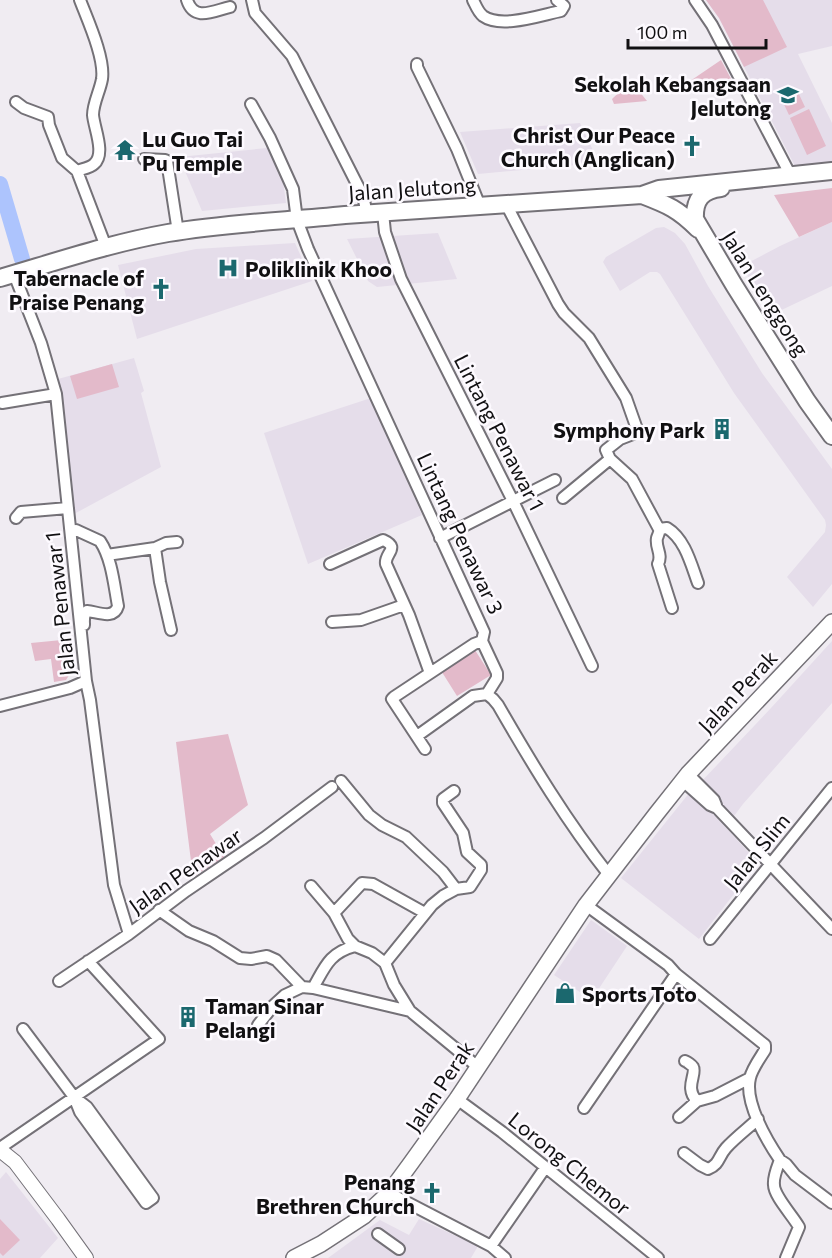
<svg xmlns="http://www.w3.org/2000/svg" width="832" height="1258" font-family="Commissioner,sans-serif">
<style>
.built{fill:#e5ddea}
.green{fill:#e3baca}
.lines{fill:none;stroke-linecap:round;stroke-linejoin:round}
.river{stroke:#adc4fd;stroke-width:16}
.minor-casing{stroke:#747177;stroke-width:14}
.tertiary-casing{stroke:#747177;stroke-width:16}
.secondary-casing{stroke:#747177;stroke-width:18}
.primary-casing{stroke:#747177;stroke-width:20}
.minor{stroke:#fff;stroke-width:10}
.tertiary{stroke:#fff;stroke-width:14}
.secondary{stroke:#fff;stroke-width:15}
.primary{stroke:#fff;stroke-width:16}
.labels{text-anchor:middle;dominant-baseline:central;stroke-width:5;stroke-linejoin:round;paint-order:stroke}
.poi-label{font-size:21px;font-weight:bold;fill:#111012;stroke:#fdfaff;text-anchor:end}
.street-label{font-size:21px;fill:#111012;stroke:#fdfaff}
</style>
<rect width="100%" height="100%" fill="#f0ecf2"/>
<path class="built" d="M706,0h126v46l-34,8 34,69v39l-36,6 -77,-150z
M580,123l19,40 -121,11 -18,-42z
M267,148l16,33 3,22 -84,8 -23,-54z
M832,222v64l-61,29 -29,-49 38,-20z
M664,227l11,6 10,11 23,42 54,87 70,96v115l-19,23 -26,-30 38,-45 1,-7 -1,-5 -91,-127 -74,-119 -3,-2h-7l-30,19 -17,-29 3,-5 50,-29z
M438,233l19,46 -80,8 -9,-6 -21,-42z
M295,243l17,38 -175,58 -19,-74 78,-16z
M134,358l10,33 -3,2 20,74 -87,47 -13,-125 -3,-10z
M371,398l51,117 -114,49 -44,-131z
M832,641v62l-89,101 -9,12 -34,-33 71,-75z
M690,792l15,13 46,50v17l-52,67 -78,-61z
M591,920l36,26 -33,50h-8l-32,-21z
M6,1172l52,66 -18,20h-40v-79z
M419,1219l59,27 -7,12h-143l52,-38 29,15z"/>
<path class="green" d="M706,0h57l24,47 -43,20 -25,-49z
M721,60l15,28 -65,6z
M631,81l16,20 -33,3 -2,-5z
M797,90l8,17 -16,8 -8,-17z
M809,109l17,37 -19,9 -17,-37z
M832,188v34l-33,15 -25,-42z
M112,364l7,23 -42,12 -7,-23z
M72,639l3,27 -9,14 -12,2 -3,-23 -16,2 -4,-18z
M473,647l18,28 -34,21 -17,-27z
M228,734l20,71 -38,29 14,23 -31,20 -17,-135z
M0,1219l20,21 -17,16 -3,-3z"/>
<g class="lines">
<path class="river" d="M0,184l22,75"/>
<defs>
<path id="minor" d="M187,0c7,22 26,11 43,7
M252,0l3,13 37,43 71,140 4,18
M473,0c3,6 5,12 10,16 18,13 58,-1 78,-5l3,-5 -7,-6
M695,0l17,25 79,151
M417,64v3l40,82 23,57
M16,102l8,6 24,9 1,8 13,33 15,13 29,76
M251,104l19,34 23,51 4,31 11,29 176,383 -2,9 15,32v5l-10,16 6,5 5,6c34,59 69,117 111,170
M144,159l21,1 2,1 11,71
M77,171c5,-2 13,-3 17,-7 12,-10 0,-36 -1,-49 0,-12 7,-24 9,-36 3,-21 -14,-58 -22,-79
M506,204l52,100 6,9 25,25 37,60 12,34 -18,7 -14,11 4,9 -47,39
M383,213l2,19 16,47 112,222 79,165
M14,274l27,69 15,51 30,287 4,19 24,185 15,49
M2,403l54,-9
M610,459l22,20 27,50 8,-1c18,11 24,36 31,55
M16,518l5,-6 47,-4
M659,529c1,3 -1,6 -2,9 -2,10 6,16 1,26l14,44
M76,530l24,11c12,18 14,44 18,65 -4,14 -20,6 -31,5 -4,4 -3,9 -3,14
M440,538l115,-58
M155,548l5,34 11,48
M107,555l48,-7 11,-5 11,-1
M330,564l53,-24c18,8 1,13 3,24l23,51 21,58
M332,622l29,-2 43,-15
M0,706l70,-18 16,-7
M417,736l56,-40 14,-2
M425,749l-33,-50 2,-2 80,-53 8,-3
M688,774l26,26 2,5
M341,781l28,34 13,10 24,12 37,35 13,17
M683,781l27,24 7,3 115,121
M311,886l23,27 14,26 7,7
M586,905l82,60 8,9 89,71v5c-5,8 -13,19 -15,28 -6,24 17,63 30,82 -3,8 -7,17 -6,25 0,11 19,31 25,42l-13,31
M159,910l30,21 24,10 27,17 11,1 16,-3 9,4 26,27
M334,913l28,-30 11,1 52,29
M710,939l122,-151
M385,963l47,-58 11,-9 13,-7 14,-2 11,-17v-5l-14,-13 -4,-19 -20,-30v-4l11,-8
M59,981l70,-47 57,-43 78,-53 68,-51
M313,988c12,-21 16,-35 42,-42l17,7 13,10 9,22 16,26 68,56
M258,1025l15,-19 12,-11 17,-8 11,1 97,23
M23,1029l51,68 13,10 66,91 -7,5 -66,-91 -6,-15
M685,1061c1,0 8,5 8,6 4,7 -9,21 4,34
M457,1099l45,33 156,126
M584,1108l92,-134
M679,1117l18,-16 18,-5 35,-18
M0,1148l159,-109 -71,-78
M684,1153l16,12 8,4c12,-5 10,-12 18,-21 9,-10 21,-19 32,-29
M780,1160l6,4 9,11 37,28
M389,1193l102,53 14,12
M378,1234l21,15
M491,1246l54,-78"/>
<path id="tertiary" d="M0,1150l15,12 43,57 28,39"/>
<path id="secondary" d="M294,1258l27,-14 43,-28 25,-23 22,-30 46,-64 129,-194 71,-92 31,-39 144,-152"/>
<path id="primary" d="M721,188c-19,2 -27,12 -26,31l39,66 73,116 25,35
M642,195c26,10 36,14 56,34
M0,278c55,-16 111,-35 168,-45 58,-10 118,-12 177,-18l297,-20 17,-6 173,-18"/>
</defs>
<use href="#minor" class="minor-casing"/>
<use href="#tertiary" class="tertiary-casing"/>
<use href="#secondary" class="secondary-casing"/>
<use href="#primary" class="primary-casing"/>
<use href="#minor" class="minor"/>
<use href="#tertiary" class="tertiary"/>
<use href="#secondary" class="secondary"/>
<use href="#primary" class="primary"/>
</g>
<defs>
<symbol id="school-bare" viewBox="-9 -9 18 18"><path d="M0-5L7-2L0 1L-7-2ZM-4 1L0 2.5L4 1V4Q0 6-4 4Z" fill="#1b686e" stroke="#fdfaff" stroke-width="2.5" paint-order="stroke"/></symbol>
<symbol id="church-bare" viewBox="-9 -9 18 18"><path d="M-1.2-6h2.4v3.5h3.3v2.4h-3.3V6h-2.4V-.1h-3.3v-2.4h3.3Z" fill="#1b686e" stroke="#fdfaff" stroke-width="2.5" paint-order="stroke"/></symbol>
<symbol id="temple-bare" viewBox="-9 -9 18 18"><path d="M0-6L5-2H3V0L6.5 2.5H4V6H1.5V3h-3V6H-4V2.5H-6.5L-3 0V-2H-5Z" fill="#1b686e" stroke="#fdfaff" stroke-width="2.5" paint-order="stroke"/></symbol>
<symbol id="hospital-bare" viewBox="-9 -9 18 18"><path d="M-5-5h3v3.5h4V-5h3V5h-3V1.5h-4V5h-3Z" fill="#1b686e" stroke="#fdfaff" stroke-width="2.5" paint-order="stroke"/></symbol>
<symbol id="building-bare" viewBox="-9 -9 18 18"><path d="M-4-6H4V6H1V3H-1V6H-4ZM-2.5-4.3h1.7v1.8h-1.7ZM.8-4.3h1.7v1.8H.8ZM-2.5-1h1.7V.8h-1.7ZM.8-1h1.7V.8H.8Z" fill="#1b686e" stroke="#fdfaff" stroke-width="2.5" paint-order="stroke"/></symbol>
<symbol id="shop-bare" viewBox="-9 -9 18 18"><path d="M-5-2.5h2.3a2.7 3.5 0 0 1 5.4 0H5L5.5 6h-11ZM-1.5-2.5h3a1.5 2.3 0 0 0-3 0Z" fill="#1b686e" stroke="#fdfaff" stroke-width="2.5" paint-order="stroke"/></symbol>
</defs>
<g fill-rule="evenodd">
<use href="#school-bare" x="773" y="80" width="30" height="30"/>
<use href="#church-bare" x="677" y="131" width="30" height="30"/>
<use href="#temple-bare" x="110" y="135" width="30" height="30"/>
<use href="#hospital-bare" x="213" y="253" width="30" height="30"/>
<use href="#church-bare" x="146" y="274" width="30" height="30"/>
<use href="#building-bare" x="707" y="414" width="30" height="30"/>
<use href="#shop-bare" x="550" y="978" width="30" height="30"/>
<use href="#building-bare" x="173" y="1002" width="30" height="30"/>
<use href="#church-bare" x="417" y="1178" width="30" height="30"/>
</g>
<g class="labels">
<g class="poi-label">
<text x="771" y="83">Sekolah Kebangsaan<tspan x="771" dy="24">Jelutong</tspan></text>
<text x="675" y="134">Christ Our Peace<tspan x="675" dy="24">Church (Anglican)</tspan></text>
<text x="142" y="138" text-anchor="start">Lu Guo Tai<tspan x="142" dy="24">Pu Temple</tspan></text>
<text x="245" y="268" text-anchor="start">Poliklinik Khoo</text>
<text x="144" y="277">Tabernacle of<tspan x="144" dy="24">Praise Penang</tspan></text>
<text x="705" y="429">Symphony Park</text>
<text x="582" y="993" text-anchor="start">Sports Toto</text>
<text x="205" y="1005" text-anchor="start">Taman Sinar<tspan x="205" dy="24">Pelangi</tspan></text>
<text x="415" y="1181">Penang<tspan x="415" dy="24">Brethren Church</tspan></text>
</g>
<g class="street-label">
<text transform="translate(412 188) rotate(-4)">Jalan Jelutong</text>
<text transform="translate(766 293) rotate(58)">Jalan Lenggong</text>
<text transform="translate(500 432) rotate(63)">Lintang Penawar 1</text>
<text transform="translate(461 533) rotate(65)">Lintang Penawar 3</text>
<text transform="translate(59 604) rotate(-96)">Jalan Penawar 1</text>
<text transform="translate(737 691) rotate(-47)">Jalan Perak</text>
<text transform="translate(756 851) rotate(-51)">Jalan Slim</text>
<text transform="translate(185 870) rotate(-35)">Jalan Penawar</text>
<text transform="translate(439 1086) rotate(-56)">Jalan Perak</text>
<text transform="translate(570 1163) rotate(39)">Lorong Chemor</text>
</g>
</g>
<path d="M628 39v9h138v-9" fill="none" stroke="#111012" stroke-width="3"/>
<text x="637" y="39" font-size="18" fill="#111012" stroke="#fdfaff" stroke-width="4.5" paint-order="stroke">100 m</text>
</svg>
